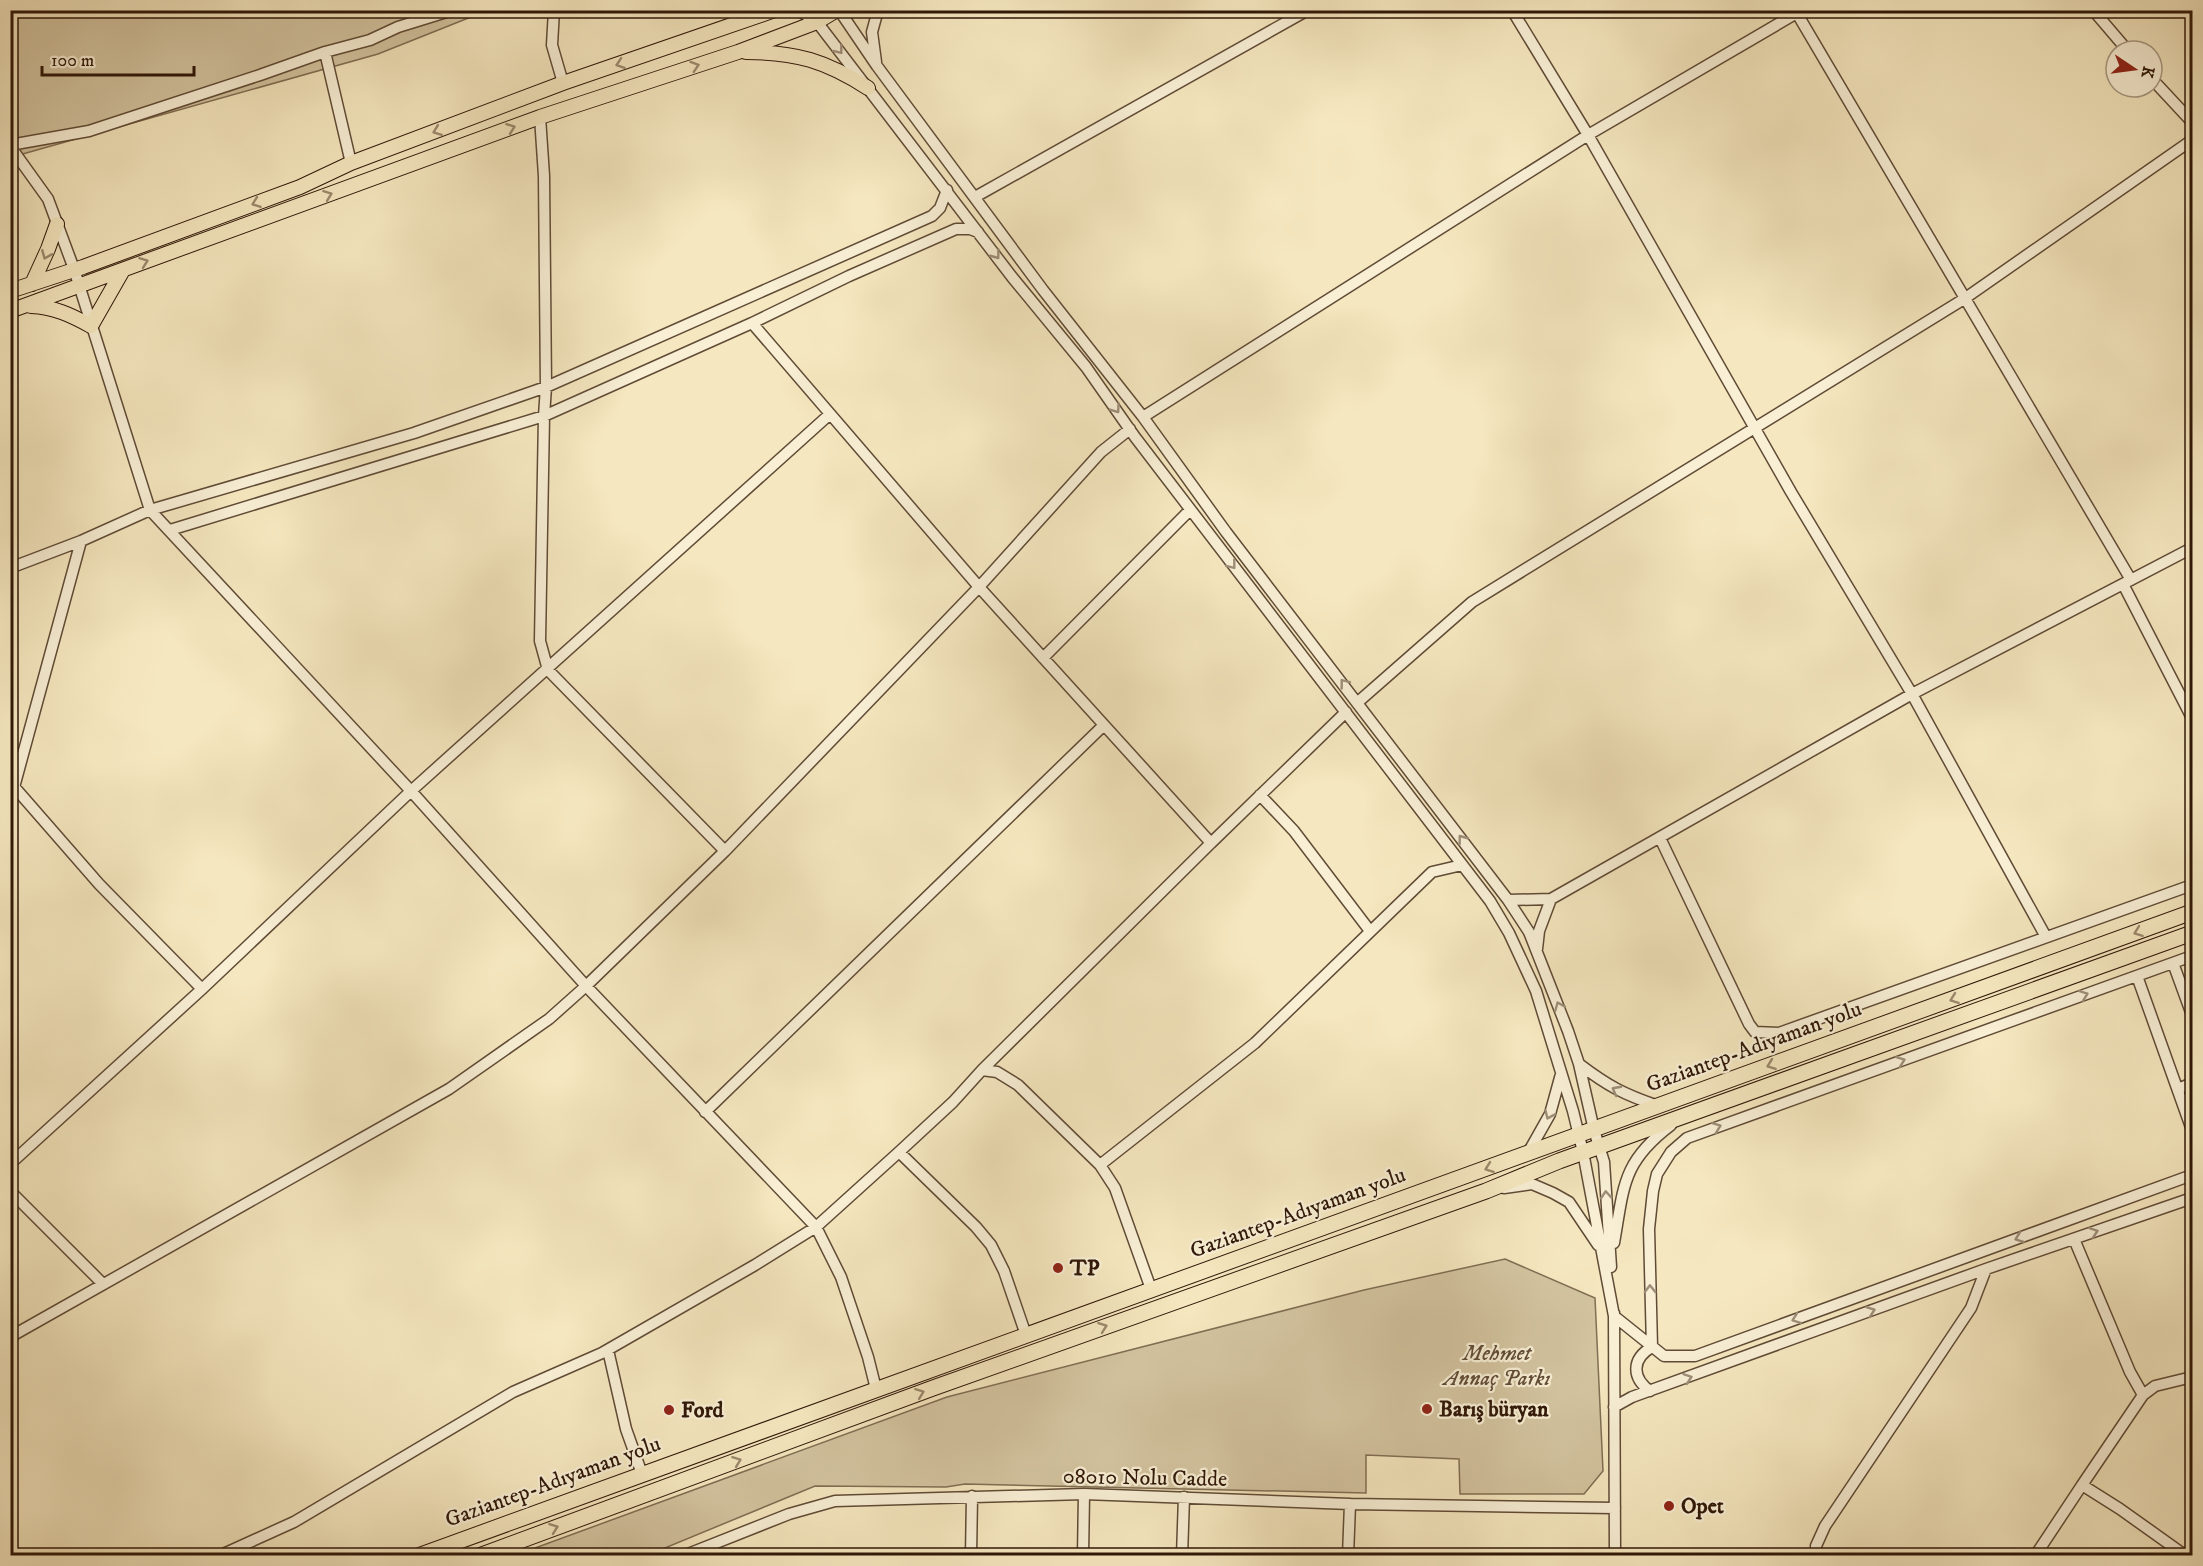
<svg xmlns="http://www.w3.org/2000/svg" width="2203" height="1566" font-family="'IM FELL DW Pica',serif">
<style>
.green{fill:#d3c4a0;stroke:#816e54;stroke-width:1.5}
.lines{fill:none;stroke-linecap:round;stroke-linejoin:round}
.minor-casing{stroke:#604b36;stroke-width:13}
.major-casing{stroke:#2f1708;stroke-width:16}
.highway-casing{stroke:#2f1708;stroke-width:17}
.minor{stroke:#f8efd5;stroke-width:10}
.major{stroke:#f5e7bf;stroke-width:14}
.highway{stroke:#f5e7bf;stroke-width:15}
.oneway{stroke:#9e8e79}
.oneway2{stroke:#9c896d}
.poi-dot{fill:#8f2418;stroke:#f8efd5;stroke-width:2}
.labels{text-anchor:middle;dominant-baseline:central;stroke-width:4.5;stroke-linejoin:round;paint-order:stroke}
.street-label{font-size:22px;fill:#2f1708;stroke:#f8efd5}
.poi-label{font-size:22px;font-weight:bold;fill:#2f1708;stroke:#f8efd5;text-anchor:start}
.park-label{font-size:22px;font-style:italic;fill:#604b36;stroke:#f8efd5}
</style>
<rect width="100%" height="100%" fill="#f5e7bf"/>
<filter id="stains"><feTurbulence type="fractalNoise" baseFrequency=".00333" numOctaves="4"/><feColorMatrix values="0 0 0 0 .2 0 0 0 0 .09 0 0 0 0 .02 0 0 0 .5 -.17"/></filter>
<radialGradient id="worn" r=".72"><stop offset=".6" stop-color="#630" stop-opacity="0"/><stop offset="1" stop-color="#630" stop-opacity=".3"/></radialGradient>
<path class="green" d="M10,11h476l-108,43 -366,103h-2z
M1505,1259l90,39 8,173 -19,23h-124l-1,-35 -93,-4v38l-401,-9 -19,3 -131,-1 -167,69h-132l431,-158 417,-107z"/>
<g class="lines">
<defs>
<path id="minor" d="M554,10l-2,35 11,38
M798,10l19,12 195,255 74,90 49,70 355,464 19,32 27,58 37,120 10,41 31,164 50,40h31l497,-181
M839,10l38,56 166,224 100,127 83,115 282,368 21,32 39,99 11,33 15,66 10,32 7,105
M1512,10l76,125 203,357 121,202 134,243
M1795,10l336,570
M2093,10l35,41
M325,52l26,111
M876,62l-4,-30 6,-22
M2152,79l40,43
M540,117l4,59 2,211 -2,29 -4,225 8,29 177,181
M10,145l79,-14 171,-56 65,-23 45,-12 28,-13 55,-17
M10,146l38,53 26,70 76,241 261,281 175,195 230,241 25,50 27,80 8,32
M975,197l333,-187
M752,323l227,264 232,256 -229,227
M1143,417l445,-282 214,-125
M170,530l374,-114 208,-93 97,-47 107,-47h14l8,3
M10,568l71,-27 69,-31 264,-77 132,-46 386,-171 8,-8 7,-18
M2123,584l69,134
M1043,658l147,-148
M1358,702l114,-100 492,-303 228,-159
M10,782l89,102 103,105
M1260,795l34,36 76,100
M10,802l71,-261
M1660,838l89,186 6,8 24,1 413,-148
M1211,843l135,-131
M1508,900l43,-1 361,-205 280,-146
M1537,949l2,-18 12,-32
M2173,963l19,52
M2137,976l55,154
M1579,1064c29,22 44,30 79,42
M2178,1089l14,-6
M705,1112l399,-387
M899,1152l77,75 15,18 13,26 22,64
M1528,1153l22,-39 11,-40
M10,1164l192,-175 209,-198 419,-377
M1100,1165l155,-122 177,-171 30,-7
M1504,1188l28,-4 21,9 16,9 29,43
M10,1191l93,93
M2074,1239l56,133 13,23
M1614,1243c10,-57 8,-81 57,-118
M1614,1313l1,243
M10,1337l439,-248 100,-70 37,-33 139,-135 254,-264 122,-135 29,-23
M1652,1347l-3,-118 4,-38 4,-17 14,-22 16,-14 505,-182
M608,1350l18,79 16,45
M1650,1391c-18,-13 -19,-32 2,-44
M1614,1407l18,-10 354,-128 206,-71
M2082,1485l61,-90 12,-9 37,-9
M219,1556l75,-34 219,-130 89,-39 153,-88 61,-38 83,-75 54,-50 29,-32 15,2 21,13 82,80 15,23 36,101
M683,1556l106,-42 46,-13 249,-7 266,10 265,4
M971,1556l1,-60
M1083,1556l1,-62
M1182,1556l2,-59
M1348,1556l2,-52
M1816,1556v-10l9,-20 146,-218 15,-39
M2035,1556l47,-71 38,24 66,47"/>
<path id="major" d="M746,52c50,0 80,9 122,36
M32,284l16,-35 9,-25
M10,291l73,-24 217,-80 51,-24 212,-80 212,-73
M31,306c23,1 40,9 60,20l32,-56
M10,311l530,-194 198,-65 79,-30 20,-12"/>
<path id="highway" d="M418,1556l1774,-644
M479,1556l454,-168 553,-197 73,-30 633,-228"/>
</defs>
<use href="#minor" class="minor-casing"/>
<use href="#major" class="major-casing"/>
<use href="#highway" class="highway-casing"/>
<use href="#minor" class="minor"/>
<use href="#major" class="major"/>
<use href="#highway" class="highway"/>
</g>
<defs><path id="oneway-chevron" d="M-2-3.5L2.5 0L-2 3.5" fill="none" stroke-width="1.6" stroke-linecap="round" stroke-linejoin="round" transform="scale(1.5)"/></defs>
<g class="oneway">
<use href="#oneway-chevron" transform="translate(839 50) rotate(52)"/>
<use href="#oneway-chevron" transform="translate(996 255) rotate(53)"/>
<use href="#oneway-chevron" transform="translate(1116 409) rotate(55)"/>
<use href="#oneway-chevron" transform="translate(1232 565) rotate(52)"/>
<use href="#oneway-chevron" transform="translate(1344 683) rotate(-128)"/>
<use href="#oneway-chevron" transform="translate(1462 839) rotate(-127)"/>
<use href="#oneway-chevron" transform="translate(2084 995) rotate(-20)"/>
<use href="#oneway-chevron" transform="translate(1559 1006) rotate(-112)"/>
<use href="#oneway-chevron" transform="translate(1901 1061) rotate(-20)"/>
<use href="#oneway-chevron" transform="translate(1616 1090) rotate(-152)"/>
<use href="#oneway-chevron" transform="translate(1549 1115) rotate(114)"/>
<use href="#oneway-chevron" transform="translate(1717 1127) rotate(-20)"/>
<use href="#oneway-chevron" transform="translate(1606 1195) rotate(-94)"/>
<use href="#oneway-chevron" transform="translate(2094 1232) rotate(-19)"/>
<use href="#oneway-chevron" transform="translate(2019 1238) rotate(160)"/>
<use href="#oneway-chevron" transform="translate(1650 1289) rotate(-91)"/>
<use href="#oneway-chevron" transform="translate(1871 1311) rotate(-20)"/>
<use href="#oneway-chevron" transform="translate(1796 1319) rotate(160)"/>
<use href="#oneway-chevron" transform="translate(1688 1378) rotate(-19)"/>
</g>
<g class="oneway2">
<use href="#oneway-chevron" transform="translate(620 64) rotate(161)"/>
<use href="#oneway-chevron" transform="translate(695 66) rotate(-18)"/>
<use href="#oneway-chevron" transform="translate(511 128) rotate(-20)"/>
<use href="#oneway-chevron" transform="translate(437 131) rotate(159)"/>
<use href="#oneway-chevron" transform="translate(328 195) rotate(-20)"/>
<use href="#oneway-chevron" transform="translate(256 203) rotate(160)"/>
<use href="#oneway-chevron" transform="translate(46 255) rotate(112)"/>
<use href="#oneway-chevron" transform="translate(144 262) rotate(-20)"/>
<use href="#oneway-chevron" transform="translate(2138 932) rotate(160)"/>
<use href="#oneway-chevron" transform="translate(1954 999) rotate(160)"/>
<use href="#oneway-chevron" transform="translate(1771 1065) rotate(160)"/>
<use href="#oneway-chevron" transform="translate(1489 1168) rotate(160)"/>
<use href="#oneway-chevron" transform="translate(1103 1327) rotate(-20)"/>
<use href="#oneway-chevron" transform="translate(920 1393) rotate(-21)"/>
<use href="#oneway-chevron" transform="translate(737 1461) rotate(-21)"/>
<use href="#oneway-chevron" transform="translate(554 1528) rotate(-20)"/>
</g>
<g class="poi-dot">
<circle cx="1058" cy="1268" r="6"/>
<circle cx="1427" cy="1409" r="6"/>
<circle cx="669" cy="1410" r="6"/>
<circle cx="1669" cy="1506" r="6"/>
</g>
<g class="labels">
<g class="street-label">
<text transform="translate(1754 1047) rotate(-20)">Gaziantep-Adıyaman yolu</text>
<text transform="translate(1298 1213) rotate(-20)">Gaziantep-Adıyaman yolu</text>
<text transform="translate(1145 1478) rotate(1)">08010 Nolu Cadde</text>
<text transform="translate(553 1482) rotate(-20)">Gaziantep-Adıyaman yolu</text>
</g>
<g class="poi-label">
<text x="1070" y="1268">TP</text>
<text x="1439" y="1409">Barış büryan</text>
<text x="681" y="1410">Ford</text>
<text x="1681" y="1506">Opet</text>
</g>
<g class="park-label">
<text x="1497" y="1353">Mehmet<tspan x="1497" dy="25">Annaç Parkı</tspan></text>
</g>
</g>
<rect width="2203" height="1566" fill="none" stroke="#f5e7bf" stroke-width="36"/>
<rect x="12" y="12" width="2179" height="1542" fill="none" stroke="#2f1708" stroke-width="3"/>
<rect x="18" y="18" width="2167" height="1530" fill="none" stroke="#2f1708" stroke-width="1.5"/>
<g transform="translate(2134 69) rotate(103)"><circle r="28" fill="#f8efd5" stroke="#a89983" stroke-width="1.5"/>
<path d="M0-4.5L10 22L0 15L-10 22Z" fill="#8f2418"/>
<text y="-9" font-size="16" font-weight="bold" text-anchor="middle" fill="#2f1708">K</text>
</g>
<path d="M42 66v9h152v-9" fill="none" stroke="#2f1708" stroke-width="3"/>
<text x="51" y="66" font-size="18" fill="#2f1708" stroke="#f8efd5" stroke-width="4.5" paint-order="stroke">100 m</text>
<rect width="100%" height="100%" filter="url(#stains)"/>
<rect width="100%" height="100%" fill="url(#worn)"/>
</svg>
